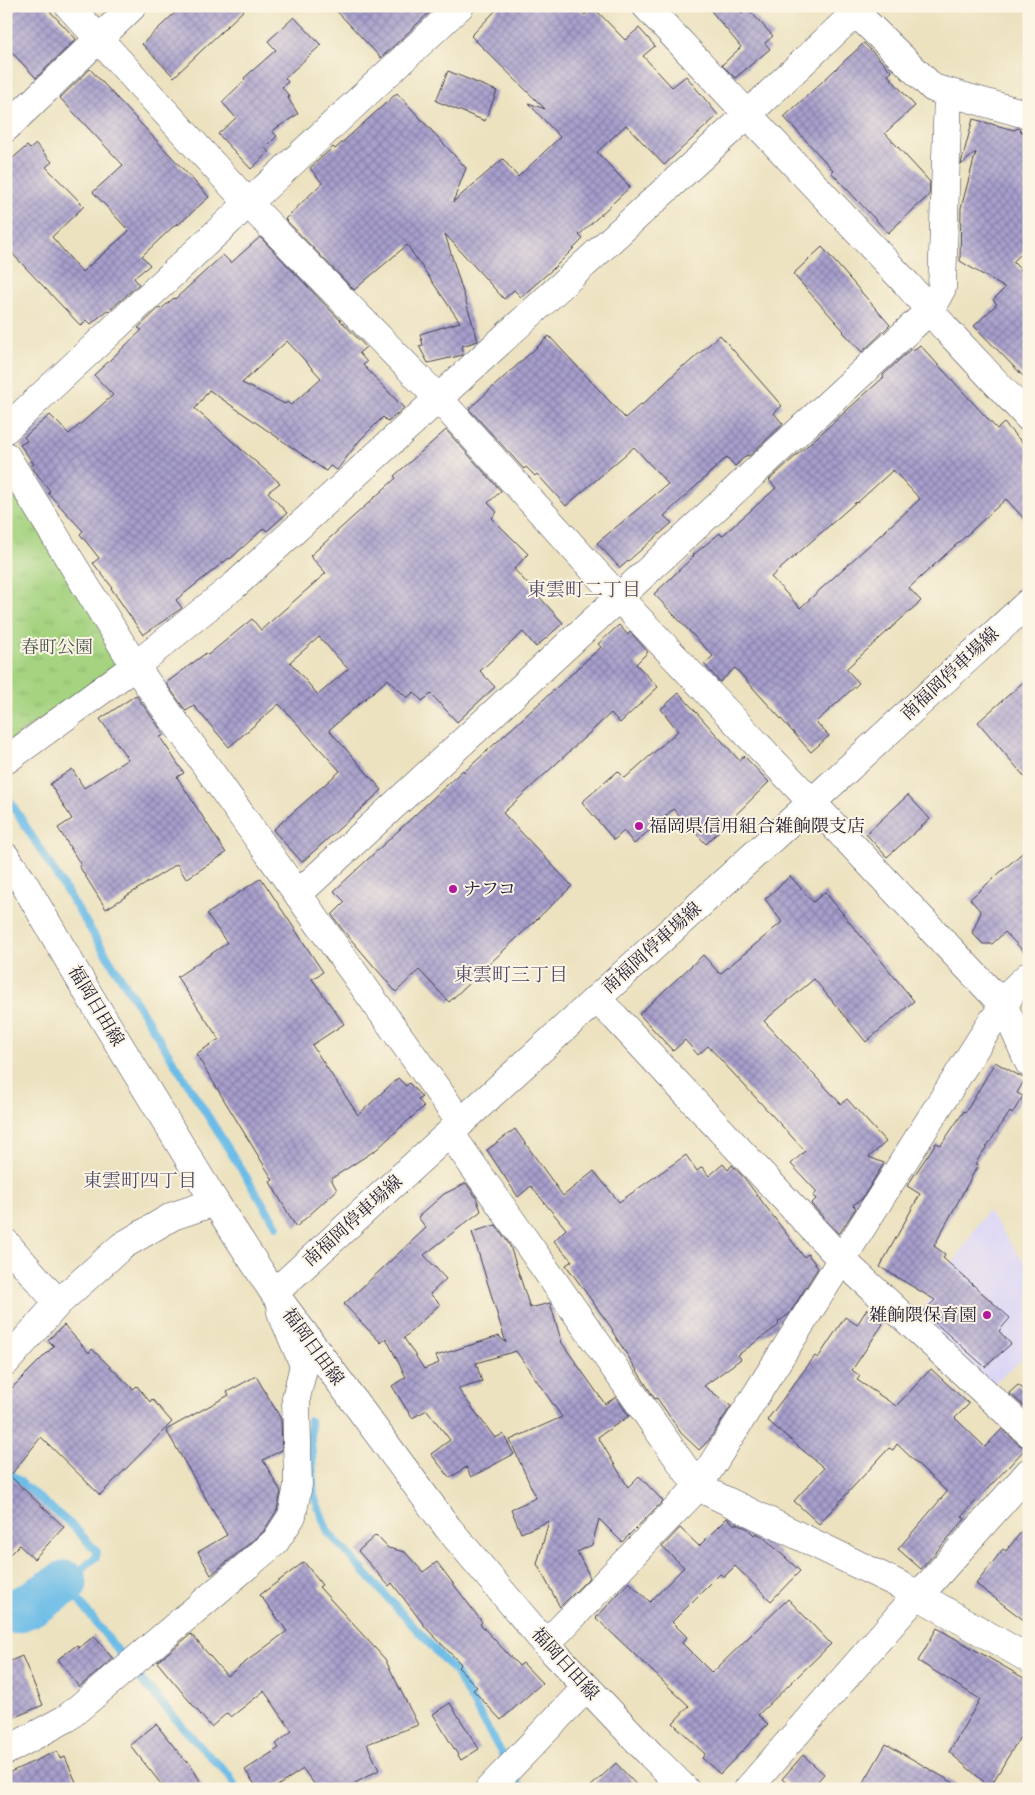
<svg xmlns="http://www.w3.org/2000/svg" width="1035" height="1795" font-family="Cardo,'Noto Serif JP',serif">
<style>
.built{fill:#dcd6f6}
.grass{fill:url(#grass-tufts);stroke:#647a5e}
.lines{fill:none;stroke-linecap:round;stroke-linejoin:round}
.stream{stroke:#6cbce7;stroke-width:8}
.river{stroke:#6cbce7;stroke-width:45}
.building{fill:url(#building-cross-hatch);fill-rule:evenodd}
.minor-casing{stroke:#403f4f;stroke-width:29}
.major-casing{stroke:#403f4f;stroke-width:29}
.minor{stroke:#fff;stroke-width:28}
.major{stroke:#fff;stroke-width:28}
.poi-dot{fill:#b5179e;stroke:#fcf5e5;stroke-width:2}
.labels{text-anchor:middle;dominant-baseline:central;stroke-width:4;stroke-linejoin:round;paint-order:stroke}
.park-label{font-size:18px;fill:#495750;stroke:#fcf5e5}
.street-label{font-size:18px;fill:#22223b;stroke:#fcf5e5}
.poi-label{font-size:18px;fill:#22223b;stroke:#fcf5e5;text-anchor:start}
.neighbourhood-label{font-size:19px;fill:#514e6e;stroke:#fcf5e5}
</style>
<defs>
<pattern id="grass-tufts" width="24" height="20" patternUnits="userSpaceOnUse" patternTransform="scale(1.25)"><rect width="24" height="20" fill="#a5d380"/><path d="M3 7l-1-3M5 7V3M7 7l1-3M15 17l-1-3M17 17v-4M19 17l1-3" fill="none" stroke="#8eb570"/></pattern>
<pattern id="building-cross-hatch" width="8" height="8" patternUnits="userSpaceOnUse" patternTransform="scale(1.25)"><rect width="8" height="8" fill="#a79fcc"/><path d="M0 0l8 8M0 8l8-8" fill="none" stroke="#8881a7"/></pattern>
</defs>
<rect width="100%" height="100%" fill="#fcf5e5"/>
<filter id="ink" filterUnits="userSpaceOnUse"><feTurbulence type="fractalNoise" baseFrequency=".02" numOctaves="2"/><feDisplacementMap in="SourceGraphic" scale="10" xChannelSelector="R" yChannelSelector="G"/><feConvolveMatrix kernelMatrix="1 2 1 2 8 2 1 2 1" color-interpolation-filters="sRGB"/></filter>
<filter id="wash" filterUnits="userSpaceOnUse"><feTurbulence type="fractalNoise" baseFrequency=".0096" numOctaves="4" result="noise"/><feDisplacementMap in="SourceGraphic" scale="20" xChannelSelector="R" yChannelSelector="G"/><feGaussianBlur stdDeviation="1.12" result="paint"/><feColorMatrix in="noise" values="0 0 0 0 0 0 0 0 0 0 0 0 0 0 0 0 0 1.4 0 .05"/><feComposite in="paint" operator="in"/></filter>
<g filter="url(#wash)">
<rect width="100%" height="100%" fill="#ece2c0"/>
<path class="built" d="M987,1210l42,59v85l-36,30 -75,-67z"/>
<path class="grass" d="M6,477l114,175 -5,15 -109,76z"/>
<g class="lines">
<path class="stream" d="M6,795l271,431
M310,1421l4,75 14,36 128,141 66,116
M6,1470l68,57 23,25 -1,5 -31,26 71,91 61,69 32,32 7,14"/>
<path class="river" d="M6,1611c13,4 46,-21 59,-28"/>
</g>
<g id="blocks">
<path class="building" d="M6,6h39l31,33 -40,39 -30,-32z
M182,6h66l-74,71 -32,-33z
M332,6h104l-55,52z
M500,6h76l9,9 8,-8 32,33 14,-12 16,18 -12,10 29,31 14,-11 32,39 -54,50 -38,-40 -14,13 -15,14 33,35 -51,48 4,4 -29,29 -33,29 -7,-7 -10,9 -59,-65 33,107 -16,5 1,9 -35,8 -9,-17 4,-1 -3,-11 40,-12 -53,-77 -53,45 -69,-71 37,-36 -12,-15 23,-21 2,2 62,-56 69,75 -13,34 50,-43 15,18 42,-40 -32,-34 17,6 -74,-73z
M707,6h29l6,7 5,-5 26,28 -8,7 5,6 -35,29 -13,-13 19,-18z
M294,17l27,28 -36,33 3,4 -6,5 8,10 -2,1 10,16 -26,17 5,5 -12,12 4,4 -18,17 -33,-35 18,-16 -14,-16 23,-22 -1,-2 32,-28 -8,-9z
M864,43l28,29 -4,3 27,31 -30,27 45,49 -1,13 -41,38 -57,-61 2,-2 -49,-53z
M90,69l119,128 -31,28 -1,-2 -35,33 8,9 -16,13 5,6 -30,27 -2,-1 -16,14 -4,-4 -6,6 -75,-79v-83l21,-18 3,3 6,-5 16,18 -6,5 38,39 -32,31 30,35 47,-41 -36,-39 30,-27 -63,-67z
M448,71l49,20 -12,30 -49,-20z
M973,119l41,11 4,-2 11,11v107l-16,16 9,9 7,-7v118l-55,-56 23,-22 -4,-4 12,-12 -45,-27 1,-53 15,-56 -15,13 1,-5z
M260,237l106,110 -7,6 8,9 -4,3 41,43 -16,14 -5,-5 -23,23 -23,30 -7,-4 -4,5 -117,-81 -14,19 85,74 -12,9 19,21 -20,18 -3,-3 -34,31 -1,-1 -53,42 6,8 -39,27 -32,-47 1,-1 -19,-24 6,-5 -19,-24 3,-3 -35,-38 2,-2 -19,-25 3,-2 -14,-19 7,-4 -3,-4 26,-22 19,19 44,-39 -19,-20 48,-45 -4,-2 21,-20 2,1 13,-11 1,1 48,-44 8,8zM287,341l34,37 -30,27 -4,-3 -2,2 -43,-21z
M822,247l68,78 -28,27 -19,-20 1,-1 -51,-57z
M720,335l62,71 -8,7 9,11 -34,32 -2,-1 -12,11 -8,-9 -63,59 8,7 -52,45 -23,-25 71,-59 -34,-37 -68,59 -29,-32 -2,2 -9,-9 -2,2 -55,-60 80,-73 76,82 16,-14 1,1 42,-40 1,1z
M920,345l77,84 7,-6 25,27v74l-23,-25 -97,89 12,13 -75,68 13,14 -43,39 13,14 -18,16 -76,-84 -15,14 -16,-18 9,-8 -59,-62 40,-38 -1,-1 27,-22 2,3 54,-48 -7,-8 115,-103 -1,-2 28,-26 2,2zM893,470l27,29 -120,109 -29,-31 85,-75 1,1z
M446,430l55,61 -13,12 9,9 -5,6 36,36 -14,15 49,54 -27,24 -13,-15 -43,39 15,16 -38,35 -26,-28 -9,7 -8,-9 -7,6 -19,-19 -59,51 53,60 -80,72 -29,-32 67,-59 -61,-67 -50,43 -35,-41 -8,5 -20,-28 40,-30 2,2 44,-36 9,11 65,-57 -16,-17 86,-78 -2,-2zM319,637l29,32 -30,26 -28,-33z
M619,625l9,10 2,-3 18,20 -12,12 22,23 -38,36 -9,-10 -108,100 69,73 -123,116 -30,-32 -23,22 -54,-63 -10,-14 13,-13 -11,-11 129,-121 1,2 137,-125 -3,-3z
M1029,677v105l-51,-60z
M679,693l60,67 5,-4 25,26 -63,62 -33,-35 -39,35 -10,-13 -10,9 -32,-38 36,-31 7,7 53,-47 -17,-22z
M136,695l25,35 3,5 -4,2 24,36 -7,4 49,76 -40,26 -9,-15 -71,45 -27,-43 2,-1 -23,-37 14,-9 -22,-35 22,-15 12,19 44,-29 -28,-40z
M908,795l22,24 -43,38 -21,-23z
M1029,847v110l-24,-25 -13,12h-9l-11,-11 9,-21 -11,-13z
M790,876l23,26 12,-10 89,109 -48,41 -52,-63 -50,42 77,83 6,-5 39,43 -17,15 15,6 -22,36 -9,6 3,3 -17,26 -28,-30 5,-5 -3,-3 4,-4 -26,-28 14,-13 -97,-105 -10,9 -13,-15 -12,11 -34,-37 64,-59 17,19 62,-52 -17,-23z
M261,878l62,94 -11,7 32,45 -32,21 46,70 40,-37 8,8 3,-3 13,14 -4,3 6,6 -47,43 -46,30 6,11 -41,37 -26,-45 3,-2 -77,-126 23,-15 -42,-62 50,-34 -20,-29z
M995,1062l30,17 -8,14 6,3 -11,18 -2,-2 -35,52 3,1 -44,81 11,8 -2,4 67,60 -11,13 12,13 -26,23 -62,-55 12,-12 -55,-33 40,-73 -13,-8 29,-43 5,2 23,-34 2,1z
M515,1129l48,67 31,-25 25,31 67,-47 11,16 5,-4 7,9 14,-12 5,6 4,-5 13,14 59,78 4,-3 10,14 -29,46 -11,8 1,3 -41,30 3,4 -37,27 27,20 -22,34 -10,10 -18,-17 -24,-35 -2,1 -43,-68 1,-1 -47,-65 6,-4 -18,-20 12,-12 -35,-43 -13,11 -31,-47z
M466,1183l10,14 5,14 -57,44 22,24 -16,15 10,10 -36,34 20,31 15,-6 -3,-7 63,-20 7,7 -34,-111 24,-7 14,21 20,62 20,-5 12,40 43,61 11,-7 13,19 -31,21 30,50 11,-11 24,25 -41,41 -23,-23 -7,26 -15,7 12,23 -1,4 -28,28 -23,-43 12,-43 -28,12 -10,-24 25,-11 -26,-58 52,-23 -46,-66 -40,12 6,19 -24,7 37,49 8,-4 11,20 -43,23 -5,-10 -16,11 -19,-24 19,-14 -23,-30 -15,8 -20,-32 14,-9 -20,-39 -5,5 -37,-39 82,-76 -8,-11 26,-23z
M867,1309l16,15 -31,46 8,6 -3,4 39,26 35,-37 38,35 -14,14 30,29 17,-18 16,15 8,4 -64,68 3,3 -44,50 -23,-20 49,-57 -50,-48 -4,6 -4,-2 -70,76 -25,-23 30,-33 -57,-48 48,-64 3,2 27,-41 12,8z
M64,1325l25,28 3,-4 41,40 4,-3 13,16 2,-3 20,23 -72,73 -59,-58 -31,39 54,51 -30,32 -15,-14 -13,13v-164l48,-48 -6,-6z
M256,1376l25,43 1,31 -19,10 18,32 -4,18 -14,22 -52,43 -13,-23 29,-17 -61,-105 63,-35 -2,-3z
M1018,1385l11,8v18l-20,-18z
M727,1518l8,7 1,-2 12,6 6,6 2,-2 6,3 38,35 -29,30 -36,-35 -11,11 -4,-3 -48,48 15,15 -5,6 30,30 76,-74 43,45 -73,71 10,9 -48,50 -18,-16 3,-4 -32,-31 16,-17 -93,-88 33,-36 21,20 34,-35 -22,-20 18,-19 19,18z
M1029,1522v102l-53,-40 27,-35 3,2z
M376,1535l12,13 17,4 18,20 14,-10 45,60 -2,2 39,42 4,-3 19,20 -41,37 -28,-30 4,-3 -19,-20 3,-3 -34,-35 -35,-46 -3,3 -31,-35z
M304,1562l18,23 -3,2 66,72 33,66 -51,19 12,26 -35,19h-26l-15,-20 -30,20h-15l-13,-19 34,-22 -3,-4 16,-13 -28,-40 -33,26 -4,-4 -16,14 -54,-65 34,-28 36,42 60,-45 -27,-36z
M937,1628l92,53v41l-39,65 -41,-35 31,-53 -62,-38z
M94,1636l19,23 -34,28 -21,-28 19,-14 2,3z
M22,1656l21,49 -37,16v-58z
M450,1703l29,46 -18,11 -28,-46z
M156,1724l30,38 2,-1 17,28h-40l-35,-44z
M886,1744l78,45h-104z
M57,1751l3,8 5,-2 14,32h-73v-15z
M803,1755l21,19 -13,15h-18l-11,-10z
M616,1763l24,26h-52z"/>
</g>
</g>
<g filter="url(#ink)">
<use href="#blocks" fill-opacity="0" stroke="#403f4f" stroke-width="1"/>
<g class="lines">
<defs>
<path id="minor" d="M69,6l179,197 191,196 180,199 385,408 25,57
M646,6l261,278 38,44 84,90
M849,6l84,82 96,27
M6,128l127,-122
M6,429l454,-423
M6,456l129,210 326,457
M6,760l129,-94 100,-81 512,-470 108,-102
M298,894l632,-584 12,-22 6,-196
M596,999l20,19 226,242 187,173
M450,1133l248,354 202,98 129,74
M6,1243l52,60
M6,1362l52,-59 64,-57 51,-30 42,-14
M546,1644l152,-157 293,-464 13,-17 9,-16 16,-15
M6,1751l61,-33 208,-176 17,-26 6,-31 -2,-87 8,-33 -23,-53
M489,1789l97,-101
M748,1789l169,-194 13,-12 99,-111"/>
<path id="major" d="M6,857l19,28 64,110 126,207 59,91 174,235 98,116 105,111 34,34
M274,1293l538,-491 217,-200"/>
</defs>
<use href="#minor" class="minor-casing"/>
<use href="#major" class="major-casing"/>
<use href="#minor" class="minor"/>
<use href="#major" class="major"/>
</g>
</g>
<g class="poi-dot">
<circle cx="639" cy="826" r="5"/>
<circle cx="453" cy="889" r="5"/>
<circle cx="987" cy="1315" r="5"/>
</g>
<g class="labels">
<g class="park-label">
<text x="57" y="647">春町公園</text>
</g>
<g class="street-label">
<text transform="translate(950 674) rotate(-43)">南福岡停車場線</text>
<text transform="translate(652 948) rotate(-42)">南福岡停車場線</text>
<text transform="translate(96 1006) rotate(59)">福岡日田線</text>
<text transform="translate(353 1221) rotate(-42)">南福岡停車場線</text>
<text transform="translate(313 1347) rotate(54)">福岡日田線</text>
<text transform="translate(565 1664) rotate(48)">福岡日田線</text>
</g>
<g class="poi-label">
<text x="649" y="826">福岡県信用組合雑餉隈支店</text>
<text x="463" y="889">ナフコ</text>
<text x="977" y="1315" text-anchor="end">雑餉隈保育園</text>
</g>
<g class="neighbourhood-label">
<text x="584" y="590">東雲町二丁目</text>
<text x="511" y="975">東雲町三丁目</text>
<text x="140" y="1181">東雲町四丁目</text>
</g>
</g>
<rect width="1035" height="1795" fill="none" stroke="#fcf5e5" stroke-width="25"/>
</svg>
